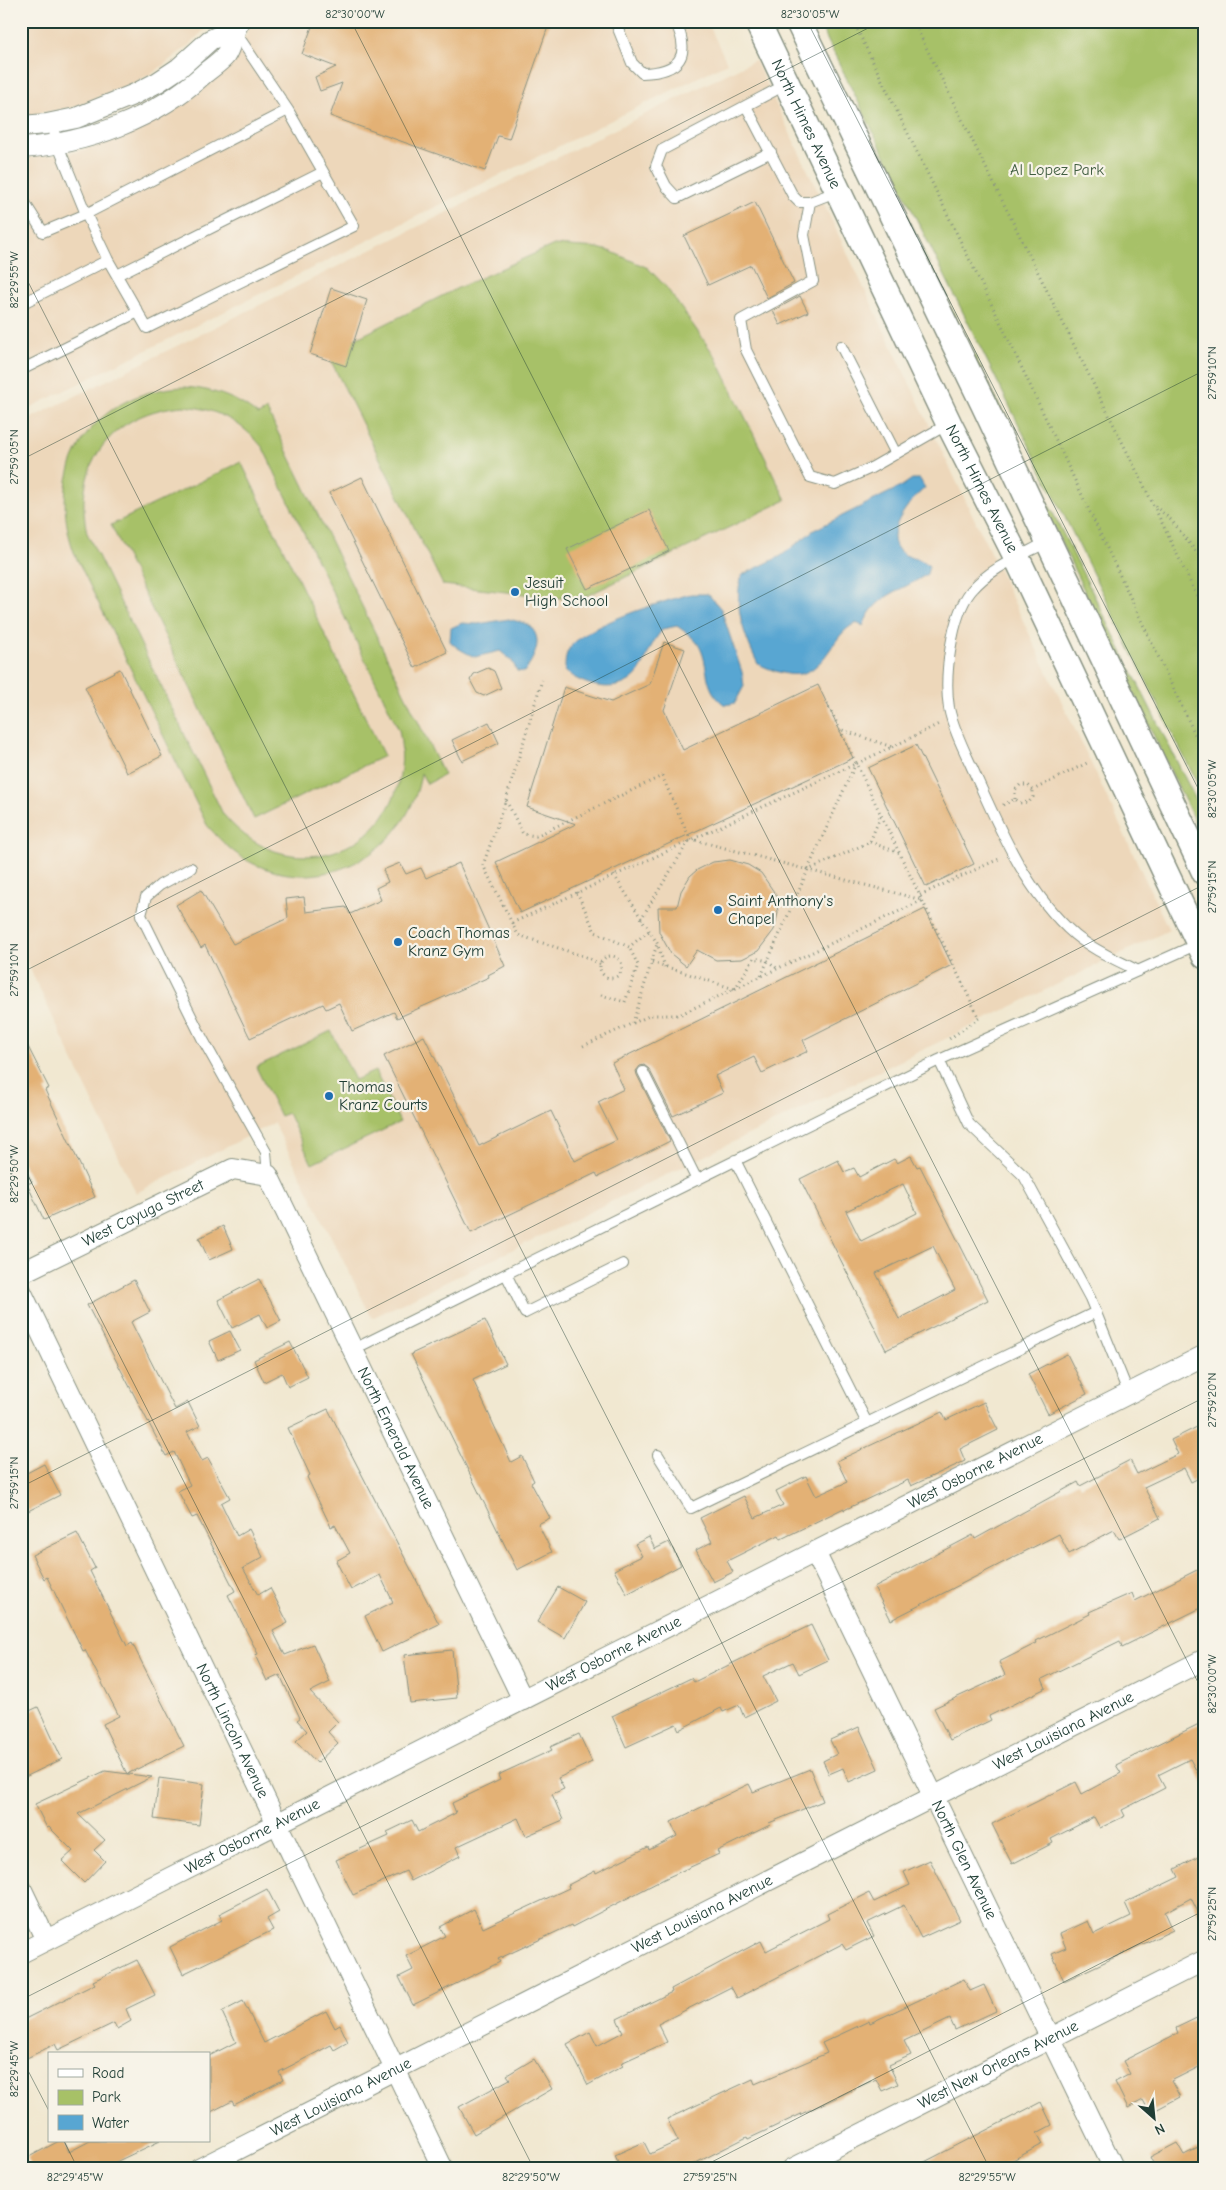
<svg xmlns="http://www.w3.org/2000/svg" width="1226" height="2190" font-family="'Comic Neue',sans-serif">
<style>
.built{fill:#edd7ba}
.green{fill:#a7c167;stroke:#637f4e;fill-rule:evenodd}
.water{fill:#58a6d2;stroke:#3c7283}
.building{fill:#e3b175;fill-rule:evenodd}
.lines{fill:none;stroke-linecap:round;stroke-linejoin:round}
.service-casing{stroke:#889282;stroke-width:12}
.minor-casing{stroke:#889282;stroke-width:22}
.tertiary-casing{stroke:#889282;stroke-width:28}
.path{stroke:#889282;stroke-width:3;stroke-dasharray:1 4;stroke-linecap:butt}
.service{stroke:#fff;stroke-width:10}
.minor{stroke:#fff;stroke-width:20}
.tertiary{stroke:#fff;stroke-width:25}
.ticks{fill:none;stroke:#1f3d34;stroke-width:1;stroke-opacity:0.45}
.poi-dot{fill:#1f6fb2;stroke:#f7f3e8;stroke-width:2}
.labels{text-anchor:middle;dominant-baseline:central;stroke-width:4.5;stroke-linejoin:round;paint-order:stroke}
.street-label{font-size:16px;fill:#1f3d34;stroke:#f7f3e8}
.park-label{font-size:16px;fill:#415e41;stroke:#f7f3e8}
.poi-label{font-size:16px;fill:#1f3d34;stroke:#f7f3e8;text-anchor:start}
.neatline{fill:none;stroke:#1f3d34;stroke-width:2}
.ticks-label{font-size:12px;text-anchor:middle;fill:#1f3d34}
</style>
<rect width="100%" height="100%" fill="#f7f3e8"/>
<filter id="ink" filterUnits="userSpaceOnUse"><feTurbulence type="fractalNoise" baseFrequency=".02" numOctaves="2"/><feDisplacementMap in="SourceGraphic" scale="10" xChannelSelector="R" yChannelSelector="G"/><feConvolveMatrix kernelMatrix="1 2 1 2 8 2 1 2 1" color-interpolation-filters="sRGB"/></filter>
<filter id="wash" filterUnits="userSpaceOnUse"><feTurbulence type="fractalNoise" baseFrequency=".0096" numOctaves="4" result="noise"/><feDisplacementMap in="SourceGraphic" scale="20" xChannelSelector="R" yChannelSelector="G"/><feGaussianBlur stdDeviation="1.12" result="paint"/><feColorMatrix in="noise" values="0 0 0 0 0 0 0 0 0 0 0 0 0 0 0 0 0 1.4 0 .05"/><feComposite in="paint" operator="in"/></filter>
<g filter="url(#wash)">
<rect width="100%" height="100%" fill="#f1e8d1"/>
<path class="built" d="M21,21h203l-21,10 -14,14 -36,28 -23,11 -57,23 -47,8h-5z
M254,21h453l20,42 -706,349v-253l47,-5 28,-8 39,-15 44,-24 22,-15 32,-28 10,-26 5,-3 -2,-3z
M755,60l335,701 79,169 -797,388 -98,-195 -138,70 -115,-243v-527z"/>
<path class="green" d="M818,21h387v778z
M905,216l300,602v25z
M554,245l44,3 14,4 36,16 18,19 49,69 71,144 -208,100 -135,-15 -116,-232 133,-66z
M184,387c28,2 52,10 74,28l9,-5 177,365 -17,9 -6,-11c-10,72 -87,121 -157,95 -24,-8 -41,-24 -57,-43l-132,-270c-32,-86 16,-164 109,-168zM184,406c33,3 58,16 79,42l136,282c23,111 -104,172 -176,84l-136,-281c-15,-70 26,-122 97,-127z
M241,462l143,294 -130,63 -143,-294z
M331,1031l24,49 20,-9 25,51 -88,42 -24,-51 -8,3 -24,-49z"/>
<path class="water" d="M912,479h8l5,9c-14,11 -46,48 -23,65 10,7 19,4 27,13l-2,8c-26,18 -52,20 -64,52l-7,-3c-14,7 -18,16 -27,28 -21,31 -40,27 -71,13 -13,-26 -26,-60 -16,-89l39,-19 33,-26 88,-44z
M691,594h17l13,15 21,63 2,14 -9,17 -10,2c-24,-17 -14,-40 -27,-61 -5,-7 -14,-13 -21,-18l-14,3c-4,5 -8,10 -11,16 -5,9 -7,19 -14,28 -18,23 -54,14 -73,-2 0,-7 0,-16 4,-22 14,-24 95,-48 122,-55z
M509,619c5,2 15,3 19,6 18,13 5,35 -4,47l-7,-1 -5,-10 -12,-10 -25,6c-7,-3 -21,-10 -25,-16l1,-13 11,-5 16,1z"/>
<g id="blocks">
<path class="building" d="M314,21h236l-41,118 -11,-3 -13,35 -155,-55 12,-33 -22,8 -5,-14 21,-10 -34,-13z
M755,202l39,81 -27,15 -16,-33 -43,20 -24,-49z
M331,288l36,12 -21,66 -36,-12z
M800,296l8,16 -28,13 -7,-14z
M362,477l85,175 -32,16 -86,-175z
M649,510l20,41 -82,38 -20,-40z
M664,642l21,7 -21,61 19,40 135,-65 35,73 -333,155 -24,-51 80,-38 -49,-17 37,-120 47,15 39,-18z
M488,668l6,3 7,17 -17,8 -7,-3 -7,-13 4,-6z
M120,669l42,87 -35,17 -42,-86z
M489,722l10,21 -37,18 -10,-21z
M916,745l58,119 -48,23 -58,-119z
M730,860l18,5 13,8 15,22 2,18 -4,17 -16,21 -16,8 -26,1 -19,-10 -11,16 -15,-12 -12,-22 -1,-25h19l4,-16 9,-15 7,-6 16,-8z
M400,863l6,11 15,-6 5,10 33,-15 46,103 -17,9 1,2 -92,41 -3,-6 -42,19 -13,-28 -13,6 -3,-5 -73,34 -45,-93 -4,3 -25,-43 25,-15 32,54 55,-26 -2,-19 18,-2 2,15 40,-5 4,7 31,-14 -5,-12 12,-6 -5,-12z
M925,909l27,56 -149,75 5,11 -46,22 -8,-16 -39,19 8,17 -50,23 -24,-47 -5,-4 -4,1 -4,5 1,4 33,66 -72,36 -2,-4 -125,60 -87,-177 40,-20 55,110 72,-35 24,50 42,-21 -19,-38 26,-13 -12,-26z
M21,1033l28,55 -4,2 50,107 -51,23 -17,-36 5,-2 -11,-22z
M911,1156l6,11 3,-1 68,134 -102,50 -86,-171 38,-19 6,12 10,-4 5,9 35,-18 3,4zM903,1184l14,29 -56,28 -15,-30zM933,1246l22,44 -56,29 -23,-46z
M223,1226l10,23 -24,11 -10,-22z
M259,1279l22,42 -14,7 -7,-14 -28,14 -14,-28z
M134,1280l16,32 -19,10 44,87 13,-7 12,24 -13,6 15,29 6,-3 22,40 -9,5 16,33 12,-7 14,28 -20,11 15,27 12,-7 18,35 -15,8 12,24 28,-11 17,38 -20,10 28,30 -10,10 10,11 -21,20 -21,-22 11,-10 -10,-11 3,-2 -20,-43 -13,6 -12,-26 3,-1 -30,-59 7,-4 -38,-75 -5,2 -14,-27 12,-6 -16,-33 -8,4 -79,-151z
M485,1320l21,44 -33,16 38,82 11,-6 12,25 -3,2 19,35 -12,6 14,28 -35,18 -106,-216z
M230,1331l10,19 -22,10 -9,-19z
M290,1342l18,35 -20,10 -6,-14 -18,9 -10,-22z
M1067,1354l20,40 -39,20 -20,-40z
M984,1402l14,28 -38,19 5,12 -54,25 -3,-6 -64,30v-2l-63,31 -2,-4 -52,26 6,11 -20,10 -17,-32 16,-8 -12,-24 44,-22 11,22 28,-13 -7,-14 30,-15 10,20 31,-14 -10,-21 105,-49 4,8z
M328,1409l111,215 -57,28 -17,-36 28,-14 -13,-27 -29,15 -15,-29 14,-8 -15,-28 -4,2 -24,-50 3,-2 -22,-47z
M1205,1423v52l-14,7 -7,-14 -40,19 16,31 -41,21 -5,-9 -45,24 -10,-20 -168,86 -17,-33 99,-52 2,4 103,-57 2,4 50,-26 7,14 41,-20 -7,-14z
M44,1464l16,31 -32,16 -7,-13v-22z
M77,1533l18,35 -5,3 37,75 5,-3 52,103 -57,28 -24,-50 16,-8 -34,-66 -2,1 -36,-74 -3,2 -12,-24z
M649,1537l6,12 14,-7 12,23 -54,29 -13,-24 28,-14 -7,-12z
M1205,1566v40l-83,41 -2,-6 -78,38 4,9 -57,28 2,4 -41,20 -16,-32 71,-33 -6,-13 38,-19 -1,-2 54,-27 -1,-2 43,-19 3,8z
M558,1587l27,15 -20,36 -28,-16z
M811,1625l17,35 -29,14 -6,-12 -30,14 13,25 -32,16 -5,-12 -16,7 -2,-4 -42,22 -3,-6 -50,23 -14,-31 79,-38 3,4z
M452,1650l5,48 -47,5 -6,-48z
M38,1707l24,52 -41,20v-64z
M1205,1721v66l-15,-28 -32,16 7,13 -43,22 3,6 -25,12 -6,-11 -43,22 2,4 -41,21 -20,-40 84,-42 6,12 39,-21 -5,-8z
M859,1727l19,42 -29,13 -6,-14 -14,6 -6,-13 14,-7 -7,-14z
M579,1734l13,28 -34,16 6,11 -12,5 11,26 -37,16 -8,-18 -62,29 4,9 -49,25 -5,-10 -53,24 -17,-35 53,-24 -2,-4 25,-12 6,12 38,-19 -4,-10 48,-23 -2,-5 54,-25 -2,-3z
M810,1769l13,32 -54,22 1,2 -53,26 2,3 -55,25 -92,48 -1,-2 -73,34 2,3 -87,43 -14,-28 14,-7 -7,-14 39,-20 -5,-9 34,-18 9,19 86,-40 -1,-3 27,-14 1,2 52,-26 1,3 28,-14 -6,-14 78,-38 4,8z
M105,1771l47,6 -74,37 27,26 -11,10 11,11 -21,22 -22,-22 11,-10 -24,-24 -2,1 -12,-24z
M159,1778l45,6 -5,41 -45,-6z
M1200,1856l5,8v62l-14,-28 -26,14 8,18 -109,51 -12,-27 14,-6 -6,-14 28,-13 6,13 37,-18 -6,-13 54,-26 -4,-8z
M930,1860l30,60 -39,18 -17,-33 -37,18 7,13 -28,14 -4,-6 -105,54 -6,-11 -73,37 9,18 -46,21 2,3 -35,19 -21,-41 23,-12 7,14 26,-14 -6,-13 55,-27 -1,-3 90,-48 5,10 63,-32 -2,-5 42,-21 5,9 36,-17 -6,-13z
M267,1889l12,23 -12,7 6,11 -90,44 -13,-27 52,-27 -3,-6z
M137,1960l18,35 -29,14 5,12 -14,8 -3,-6 -56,27 -3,-6 -34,17v-40l74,-37 -2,-3z
M964,1979l6,12 14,-6 12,26 -41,19 -5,-11 -46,22 7,14 -22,10 9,19 -16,7 -6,-12 -128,60 -1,-2 -63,32h-67l3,-2 -5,-12 29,-13 6,12 28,-13 -11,-22 86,-40 2,5 72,-31 -5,-10 47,-22 1,2z
M243,2001l21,42 62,-32 9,17 5,-3 8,17 -14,8 -3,-5 -52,27 4,8 -49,25 -2,-4 -23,12v-57l27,-14 -14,-30z
M1205,2014v50l-34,17 9,16 -30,16 -7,-13 -15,8 -13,-26 15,-8 -7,-13 55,-28 -2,-5z
M534,2059l18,30 -78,45 -15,-27 51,-28 -3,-4z
M1041,2102l11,23 -15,8 6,11 -47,25h-85z
M59,2141h5l5,11 21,-11h70l-59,28h-68l-6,-11z
M1177,2143l7,12 14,-7 7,15v6h-49l-6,-12z"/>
</g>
</g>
<g filter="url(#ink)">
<use href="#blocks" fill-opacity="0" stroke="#889282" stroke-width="1"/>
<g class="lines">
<defs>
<path id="service" d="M615,21l17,42 10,10c38,-1 50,-17 33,-52
M234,30l54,80 66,116 -207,102 -39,-68 -22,-46 202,-104
M746,106l47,90 6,6h11l28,-11
M771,152l-94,46 -11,-12 -10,-20 6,-16 125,-66
M21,197l22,35 43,-18 -29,-71 -5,-20
M810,202l-6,33 9,46 -72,39 5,30 64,127 25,7 36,-16 77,-44
M117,275l206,-103
M21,304l87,-44
M841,346l55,108
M21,370l117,-58
M1047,542c-26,14 -57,26 -76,49 -20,25 -27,86 -22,117 4,21 16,44 25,64 26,58 52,120 101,163 18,15 42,25 63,36
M191,868l-31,17 -14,12 -5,18 61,123 64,114 2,23
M939,1060l30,64 55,52 66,122 38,94
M643,1072l54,108
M735,1160l132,263
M506,1274l19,39 98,-49
M352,1350l587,-290 261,-117
M658,1455l33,53 405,-196"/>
<g id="minor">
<path d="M21,126l26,-2 29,-6 59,-24 23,-12 21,-14 31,-28 24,-11"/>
<path d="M21,148c66,-4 135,-30 184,-75 6,-5 15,-11 20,-17 7,-10 7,-24 15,-35"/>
<path id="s1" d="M21,1273l212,-104 35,6 255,525"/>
<path id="s2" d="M21,1291l422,878"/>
<path id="s3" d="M815,1552l299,617"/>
<path d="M21,1888l25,52"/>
<path id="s4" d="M21,1953l1184,-598"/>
<path id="s5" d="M199,2169l1006,-510"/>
<path id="s6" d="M792,2169l413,-209"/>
</g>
<g id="tertiary">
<path id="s7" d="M757,21l192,403 68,134 188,398"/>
<path d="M798,21l186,384 221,468"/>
</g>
</defs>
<use href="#service" class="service-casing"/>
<use href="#minor" class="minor-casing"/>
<use href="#tertiary" class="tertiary-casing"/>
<path class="path" d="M853,21l149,305 199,421 4,3
M913,21l240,483 52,109
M1155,506l16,14 34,43
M827,703l152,315 -30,21
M892,747l47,-23
M1015,799v-9l5,-5h8l5,5 56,-28
M506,800l36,-120
M1003,805l12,-6 5,4 9,-1 4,-5v-7
M691,839l231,61
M870,842l30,11
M808,869l48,-106
M614,875l43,68 8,24
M577,892l18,40 34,15 20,-16
M920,895l79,-36
M641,919l49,-80
M512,923l380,-176 -50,-17
M600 967a11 11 0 1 1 22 0a11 11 0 1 1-22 0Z
M652,962l82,27
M600,964l-14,-7 -68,-22 -35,-70 23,-65 17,34 13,2 126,-60 28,63
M761,976l47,-106 62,-28 11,-28
M735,989l19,-31 14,3 10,8
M601,995l24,7 13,-37 -9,-18
M633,1023l24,-79
M583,1046l68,-31h28l244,-115"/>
<use href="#service" class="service"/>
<use href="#minor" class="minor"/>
<use href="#tertiary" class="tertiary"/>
</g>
</g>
<path class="ticks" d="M351,21l854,1675M807,21l398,781M21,268l969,1901M21,460l861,-439M21,973l1184,-603M21,1162l513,1007M21,1487l1184,-603M21,2000l1184,-603M21,2057l28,54M64,2141l14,28M698,2169l507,-259"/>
<g class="poi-dot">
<circle cx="515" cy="592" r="5"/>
<circle cx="718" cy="910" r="5"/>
<circle cx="398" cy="942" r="5"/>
<circle cx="329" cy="1096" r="5"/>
</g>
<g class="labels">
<g class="street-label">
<text stroke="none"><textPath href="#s7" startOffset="114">North Himes Avenue</textPath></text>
<text stroke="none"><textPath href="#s7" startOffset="519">North Himes Avenue</textPath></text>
<text stroke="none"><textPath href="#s1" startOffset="136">West Cayuga Street</textPath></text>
<text stroke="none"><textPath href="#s1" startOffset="564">North Emerald Avenue</textPath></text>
<text stroke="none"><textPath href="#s4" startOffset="1069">West Osborne Avenue</textPath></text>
<text stroke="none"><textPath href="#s4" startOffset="664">West Osborne Avenue</textPath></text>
<text stroke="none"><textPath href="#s2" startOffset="488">North Lincoln Avenue</textPath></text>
<text stroke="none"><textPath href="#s5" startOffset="969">West Louisiana Avenue</textPath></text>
<text stroke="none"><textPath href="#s4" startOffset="259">West Osborne Avenue</textPath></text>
<text stroke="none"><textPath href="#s3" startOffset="342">North Glen Avenue</textPath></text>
<text stroke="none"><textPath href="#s5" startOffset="564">West Louisiana Avenue</textPath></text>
<text stroke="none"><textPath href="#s6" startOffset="231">West New Orleans Avenue</textPath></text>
<text stroke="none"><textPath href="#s5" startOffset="159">West Louisiana Avenue</textPath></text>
</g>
<g class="park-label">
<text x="1057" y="170">Al Lopez Park</text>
</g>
<g class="poi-label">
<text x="525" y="583">Jesuit<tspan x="525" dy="18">High School</tspan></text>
<text x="728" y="901">Saint Anthony's<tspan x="728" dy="18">Chapel</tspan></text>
<text x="408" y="933">Coach Thomas<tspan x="408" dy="18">Kranz Gym</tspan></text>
<text x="339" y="1087">Thomas<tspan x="339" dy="18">Kranz Courts</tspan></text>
</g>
</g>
<rect width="1226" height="2190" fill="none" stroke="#f7f3e8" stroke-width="55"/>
<rect x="48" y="2052" width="162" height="90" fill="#f7f3e8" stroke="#a1aaa0"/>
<rect x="58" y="2069" width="25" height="8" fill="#ffffff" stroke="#a1aaa0"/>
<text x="92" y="2078" font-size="15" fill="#1f3d34">Road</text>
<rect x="58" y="2090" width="25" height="15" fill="#a7c167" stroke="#a1aaa0"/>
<text x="92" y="2102" font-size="15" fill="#1f3d34">Park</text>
<rect x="58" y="2115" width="25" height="15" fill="#58a6d2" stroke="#a1aaa0"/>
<text x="92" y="2128" font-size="15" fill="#1f3d34">Water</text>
<g transform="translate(1154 2118) rotate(153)" stroke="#f7f3e8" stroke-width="4" paint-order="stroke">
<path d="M0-4L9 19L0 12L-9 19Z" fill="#1f3d34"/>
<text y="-8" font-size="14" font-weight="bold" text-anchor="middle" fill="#1f3d34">N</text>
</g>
<rect x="28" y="28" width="1170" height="2134" class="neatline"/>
<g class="ticks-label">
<text x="355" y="18">82°30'00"W</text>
<text x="810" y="18">82°30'05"W</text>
<text transform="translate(14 280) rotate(-90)" y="4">82°29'55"W</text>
<text transform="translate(1212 373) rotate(-90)" y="4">27°59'10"N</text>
<text transform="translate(14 457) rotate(-90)" y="4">27°59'05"N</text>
<text transform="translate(1212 789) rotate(-90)" y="4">82°30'05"W</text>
<text transform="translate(1212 887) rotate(-90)" y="4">27°59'15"N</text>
<text transform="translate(14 970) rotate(-90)" y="4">27°59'10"N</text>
<text transform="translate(14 1174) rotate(-90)" y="4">82°29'50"W</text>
<text transform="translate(1212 1400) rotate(-90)" y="4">27°59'20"N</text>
<text transform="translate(14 1483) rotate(-90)" y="4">27°59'15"N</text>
<text transform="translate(1212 1684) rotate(-90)" y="4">82°30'00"W</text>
<text transform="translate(1212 1914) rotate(-90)" y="4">27°59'25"N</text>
<text transform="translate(14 2069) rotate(-90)" y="4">82°29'45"W</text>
<text x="75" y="2181">82°29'45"W</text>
<text x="531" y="2181">82°29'50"W</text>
<text x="710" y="2181">27°59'25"N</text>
<text x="987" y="2181">82°29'55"W</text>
</g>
</svg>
